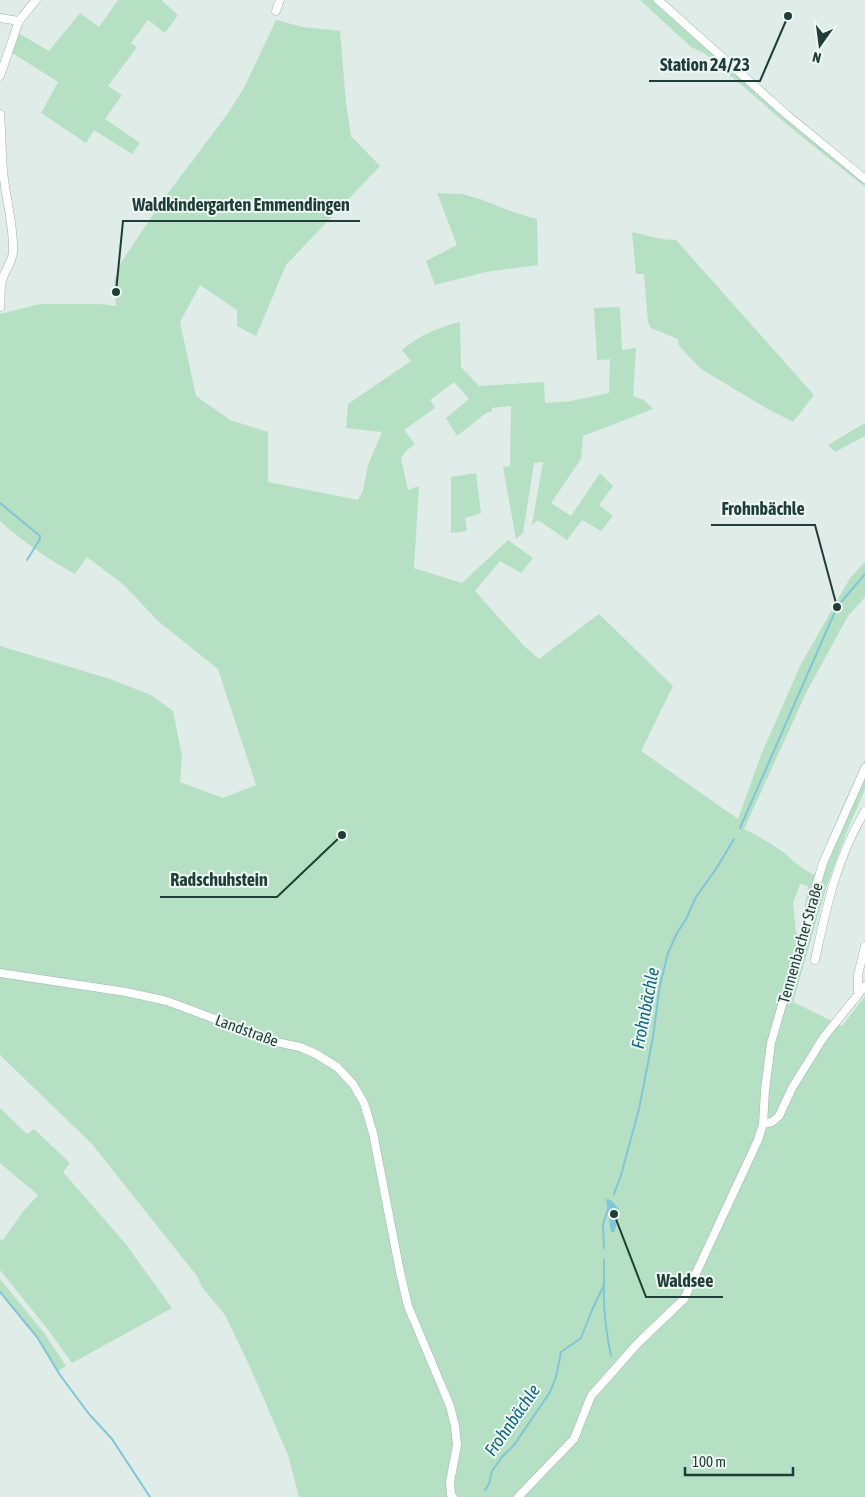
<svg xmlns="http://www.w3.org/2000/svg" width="865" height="1497" font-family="'Asap Condensed',sans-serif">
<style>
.green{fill:#b5e0c3;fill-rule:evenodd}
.water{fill:#81c5d8}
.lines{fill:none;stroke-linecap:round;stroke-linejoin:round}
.stream{stroke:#81c5d8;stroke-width:2}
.minor-casing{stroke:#a1b4af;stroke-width:9}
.minor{stroke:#fff;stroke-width:8}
.labels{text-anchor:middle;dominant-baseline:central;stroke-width:4;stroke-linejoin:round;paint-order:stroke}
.street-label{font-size:16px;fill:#1e3e37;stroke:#f0f8f5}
.water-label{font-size:18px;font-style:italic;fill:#126780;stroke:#f0f8f5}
.leader{fill:none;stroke:#1e3e37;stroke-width:2}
.callout-dot{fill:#1e3e37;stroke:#f0f8f5;stroke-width:2}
.callout-label{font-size:18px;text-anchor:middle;font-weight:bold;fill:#1e3e37;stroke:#f0f8f5;stroke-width:4;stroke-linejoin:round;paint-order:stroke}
</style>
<rect width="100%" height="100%" fill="#dfece7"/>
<path class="green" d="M118,0h43l17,15 -13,18 -17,-13 -17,23 6,4 -29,39 14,9 -17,24 35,24 -8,11 -38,-24 -8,13 -45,-30 17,-31 -47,-30 7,-19 31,18 31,-38 19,14z
M640,0h22l124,110 79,66v11l-68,-54 -93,-80 -13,-6z
M276,20l26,7 38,4 6,72 5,33 29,30 -94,99 -30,71 -19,-10v-16l-37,-25 -20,37 16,74 34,24 38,12v50l90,18 5,-10 5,-25 14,-33 -36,-4 2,-24 63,-43 -9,-11c18,-15 35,-22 58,-28l1,45 18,19 65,-4 1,21 26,-2 38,-8 1,-34 -13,1 -3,-52 26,-1 2,43 14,-2 -3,48 11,4 9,9 -70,27 -2,23 -30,44 20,13 29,-43 13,13 -14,19 14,11 -12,15 -19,-11 -15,20 -29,-20 -6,5 11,-63 -9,1 -11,70 -7,6 -13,-72 7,-1 1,-60 -19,2v3l-6,2 -29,23 -11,-18 23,-19 -15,-17 -24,18 5,8 -31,22 11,14 -8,6 -6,8 7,32 11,-4 -5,82 48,15 46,-43 25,18 -12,15 -21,-12 -25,30 49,55 15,13 60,-45 74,72 -32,65 97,68 23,-64 39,-89 50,-88 15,-16v35l-17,19 -41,75 -63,138c13,6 26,14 38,22 10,9 20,18 32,24l31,-74 20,-41v29l-20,47 -19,52 -33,114 49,24 23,-30v501h-566l-11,-42 -38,-88 -25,-52 -23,-28 -5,-11 -105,-132 -92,-89v-409l110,33 41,16 22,16 9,45 -2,26 43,16 33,-13 -38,-116 -60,-48 -34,-36 -37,-28 -12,17c-29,-16 -50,-31 -75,-53v-207l40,-10h61l15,2 -2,-25 6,-17 45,-67 64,-85 16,-26zM800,884l8,2 -7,48 -5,-1 -3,-30z
M437,193l25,1 18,5 36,14 21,6 1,46 -52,7 -51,13 -9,-24 31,-16z
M632,232l29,7 15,1 138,155 -21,27 -27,-14 -65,-39 -22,-23 -1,-7 -27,-11 -3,-6 -4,-48h-8z
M865,423v13l-30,16 -7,-7z
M476,473l5,40 -16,5 2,13 -16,2v-56z
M0,1108l27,26 7,-5 36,34 -7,9 62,71 47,65 -100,55 -23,-32 -49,-61v-31l3,1 19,-27 16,-18 -38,-32z
M0,1279l45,55 21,32 -8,5 -21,-34 -37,-45z"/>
<path class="water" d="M606,1199l5,1 8,9 -1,11 -4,12h-3z"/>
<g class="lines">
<path class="stream" d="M0,503l40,33v3l-13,21
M740,828l97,-221 28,-33
M614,1194l7,-19 18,-66 14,-72 7,-52 8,-32 9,-20 9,-14 10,-22 20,-28 18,-30
M604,1248l-1,-24 5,-15
M604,1286c-1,24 2,46 7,70
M0,1292l37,45 23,38 29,39 23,25 38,58
M485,1490l4,-6 3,-13 10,-14 12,-12 36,-53 6,-15 5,-25 20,-14 11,-28 12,-25v-25"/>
<defs>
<path id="minor" d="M658,0l128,114 79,65
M276,11l4,-11
M0,18l19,3
M0,76l19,-55 17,-21
M0,114c2,22 1,44 4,65 3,25 10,48 9,73 -1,11 -8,18 -11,28 -2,8 -1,19 -2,27
M815,960c11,-52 22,-103 50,-149
M0,973l126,19 41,9 109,41 24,5 16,7 21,13 16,17 11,19 9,30 27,139 8,34 42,100 5,20 2,19 -7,37 1,13 2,2
M858,993v-18l7,-29
M763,1124l9,-2 7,-6 13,-28 31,-50 42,-52
M518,1497l56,-58 17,-43 47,-53 46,-44 74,-159 5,-16 2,-34 6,-47 13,-45 11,-26 8,-27 11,-52 9,-30 42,-95"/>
</defs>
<use href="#minor" class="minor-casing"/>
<use href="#minor" class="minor"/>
</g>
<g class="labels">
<g class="street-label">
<text transform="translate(800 943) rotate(-74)">Tennenbacher Straße</text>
<text transform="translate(247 1030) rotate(20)">Landstraße</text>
</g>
<g class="water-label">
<text transform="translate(645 1008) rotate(-79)">Frohnbächle</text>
<text transform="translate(512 1420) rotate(-55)">Frohnbächle</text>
</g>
</g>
<path class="leader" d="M788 16L760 81H649M116 292L123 221H360M837 607L815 525H711M342 835L277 897H160M614 1214L646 1297H723"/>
<g class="callout-dot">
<circle cx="788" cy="16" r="5"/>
<circle cx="116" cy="292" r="5"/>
<circle cx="837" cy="607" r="5"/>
<circle cx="342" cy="835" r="5"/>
<circle cx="614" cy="1214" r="5"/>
</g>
<g class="callout-label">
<text x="705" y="71">Station 24/23</text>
<text x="241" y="211">Waldkindergarten Emmendingen</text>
<text x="763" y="515">Frohnbächle</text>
<text x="219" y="886">Radschuhstein</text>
<text x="685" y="1287">Waldsee</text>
</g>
<g transform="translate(820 45) rotate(194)" stroke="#f0f8f5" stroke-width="4" paint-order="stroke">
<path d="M0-4L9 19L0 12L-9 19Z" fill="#1e3e37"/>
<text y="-8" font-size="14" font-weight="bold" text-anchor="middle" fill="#1e3e37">N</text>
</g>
<path d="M685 1467v8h108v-8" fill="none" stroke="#1e3e37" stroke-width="2.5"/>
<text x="692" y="1467" font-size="15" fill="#1e3e37" stroke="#f0f8f5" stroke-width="4" paint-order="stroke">100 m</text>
</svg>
